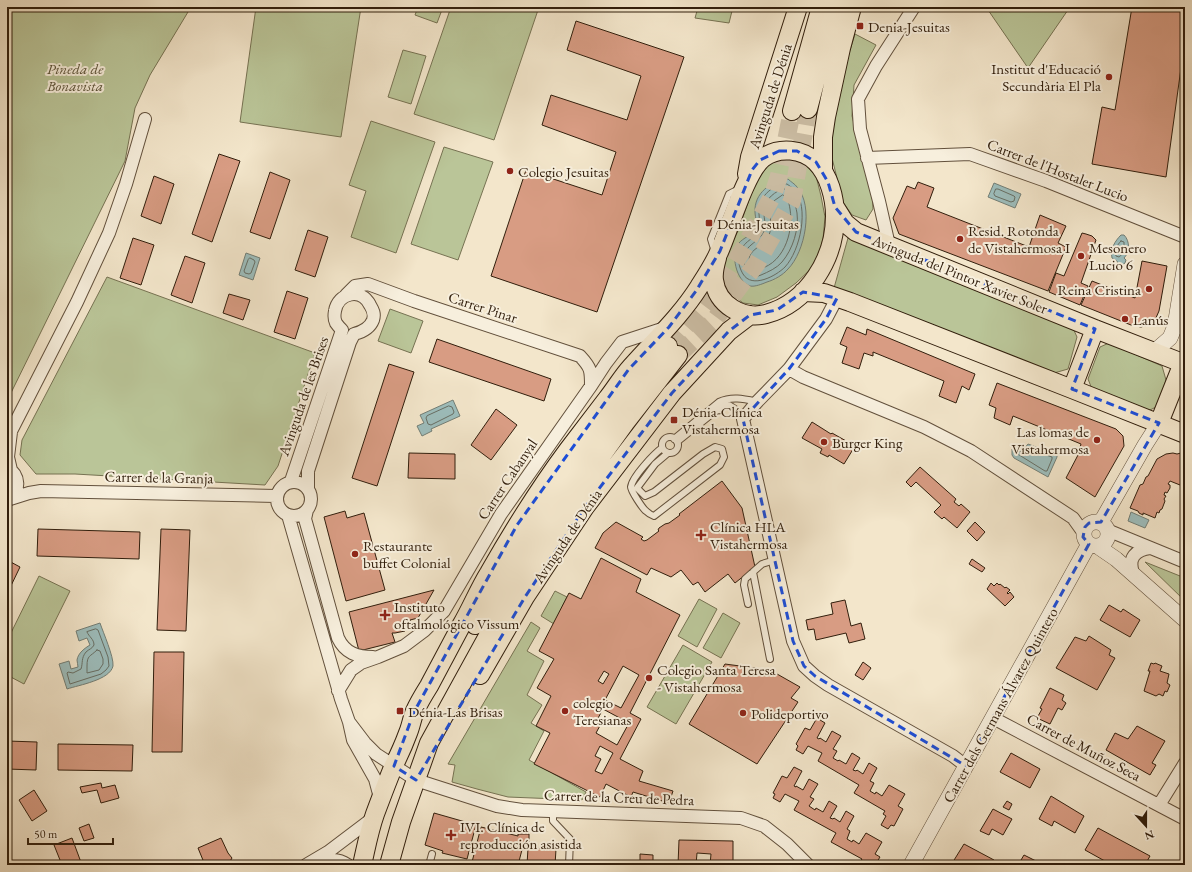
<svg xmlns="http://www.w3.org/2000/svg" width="1192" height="872" font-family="'EB Garamond',serif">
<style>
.green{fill:#bac598;stroke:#767252}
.water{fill:#9dbebd;stroke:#727e76}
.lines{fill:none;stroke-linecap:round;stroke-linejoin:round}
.shore{stroke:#676e64;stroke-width:1}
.building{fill:#d89c83;stroke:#311e0c;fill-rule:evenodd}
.primary-tunnel{stroke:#ccbea5;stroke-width:18;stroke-dasharray:18 9;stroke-linecap:butt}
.service-casing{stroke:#62503c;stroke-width:8}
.minor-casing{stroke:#62503c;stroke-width:14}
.tertiary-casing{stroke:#62503c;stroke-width:16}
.primary-casing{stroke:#311e0c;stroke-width:20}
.service{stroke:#f7efdd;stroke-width:6}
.minor{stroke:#f7efdd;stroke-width:12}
.tertiary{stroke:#f7efdd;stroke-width:15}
.primary{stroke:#f3e6cb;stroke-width:18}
.marked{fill:none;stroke:#1d4ed8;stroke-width:3;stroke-dasharray:8 5;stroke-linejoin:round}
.poi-dot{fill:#8f2418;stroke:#f7efdd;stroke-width:1.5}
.labels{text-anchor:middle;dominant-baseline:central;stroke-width:4;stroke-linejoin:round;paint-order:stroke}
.poi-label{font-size:15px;fill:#311e0c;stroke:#f7efdd;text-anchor:start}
.park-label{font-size:15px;font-style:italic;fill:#5a5036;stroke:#f7efdd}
.street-label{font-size:15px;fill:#311e0c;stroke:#f7efdd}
</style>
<rect width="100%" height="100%" fill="#f3e6cb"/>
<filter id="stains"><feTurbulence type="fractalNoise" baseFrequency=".005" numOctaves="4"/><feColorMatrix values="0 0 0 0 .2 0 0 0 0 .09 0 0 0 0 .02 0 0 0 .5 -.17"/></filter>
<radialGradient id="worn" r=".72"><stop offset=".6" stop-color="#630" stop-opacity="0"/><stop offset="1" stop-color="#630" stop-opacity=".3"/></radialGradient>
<path class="green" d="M7,7h184l-41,68 -15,33 -10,53 -118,240z
M256,7h105l-20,130 -101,-15z
M418,7h25l-6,16 -22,-8z
M451,7h88l-45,133 -80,-26z
M643,7h90l-4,16 -34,-5 2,-7 -41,-2z
M986,7h84l-42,61z
M855,34l21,11 -22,40 -2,31 20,76 1,17 -7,11 -14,-5 -9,-13 -12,-48 -3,-32z
M403,50l23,6 -15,48 -23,-7z
M371,121l64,21 -39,111 -45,-16 15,-46 -17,-6z
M444,147l49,15 -35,98 -47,-16z
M788,159l15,3 13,14 5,20 4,21 -2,22 -7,25 -20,19 -19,14 -19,8 -15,-2 -16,-13 -5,-16 2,-16 14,-27 17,-48 15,-20z
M848,238l224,88 5,11 -9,32 -14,4 -220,-85z
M107,277l208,76 -37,113 -13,19 -190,-11h-39l-16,-19 2,-15z
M390,309l33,12 -12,32 -33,-12z
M1109,343l53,23 4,14 -6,25 -12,6 -56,-22 -4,-10 12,-32z
M1145,562l40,16v23z
M39,576l31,15 -46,93 -17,-9v-34z
M555,591l12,6 -13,27 -13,-8z
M699,599l18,10 -20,38 -19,-11z
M723,613l17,10 -19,35 -18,-10z
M531,622l9,6 -13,23 17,10 -17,34 15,10 -11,18 13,8 -15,29 57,32 -4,8 -74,-3 -31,-8 -25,-7 3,-17 -7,-1z
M683,645l29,17 -36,62 -29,-17z"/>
<path class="water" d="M788,179c3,3 7,5 9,8 17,19 8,65 -9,82 -5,6 -14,11 -21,13 -5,2 -12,5 -17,4 -14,-5 -20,-32 -11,-43 4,-5 13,-8 16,-13 3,-5 0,-13 0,-18 -1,-19 16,-31 33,-33z
M994,183l27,11 -6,14 -27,-11z
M1121,235h3c6,6 6,17 0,23l2,2 -1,3 -4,3 -3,-2 -1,-3 -5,-3c-2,-9 3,-17 9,-23z
M246,253l14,5 -7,22 -14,-5z
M453,400l7,16 -29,13 1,2 -10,5 -5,-10 7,-3 -4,-8z
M1028,444l29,11v2l-9,20 -34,-19 -2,-3v-6c4,-3 8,-3 12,0z
M1131,512l18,8 -4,8 -17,-7z
M100,623c3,9 14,34 13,43 -3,14 -34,19 -46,23l-8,-25 10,-3 2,8 7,-2c0,-2 -1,-5 -1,-7 1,-7 8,-12 13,-15l-3,-7 -8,3 -3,-10z"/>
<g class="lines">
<path class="shore" d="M781,184h6c2,2 5,3 7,5 16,18 6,62 -9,78 -9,9 -33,22 -42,7 -3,-5 -5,-11 -4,-17 3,-18 17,-17 21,-28 1,-5 -1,-10 -1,-15 -1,-15 9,-25 22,-30z
M782,189h3c9,6 10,14 12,24 2,16 -4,36 -15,49 -5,6 -14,10 -21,13 -7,3 -11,1 -14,-6 -2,-3 -4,-7 -4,-11 2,-14 18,-16 22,-29 1,-5 -1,-10 -1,-15 -1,-12 7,-20 18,-25z
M996,189h2l16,7 1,1 -1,4 -3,1 -16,-6 -1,-2z
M783,195c5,3 6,8 7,14 4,24 -7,58 -36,61 -15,-20 10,-21 15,-35 4,-9 0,-18 1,-28l4,-6z
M1121,241l3,1c0,6 0,12 -5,15l-3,-1c-2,-5 1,-11 5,-15z
M250,258l4,2 1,2 -4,11 -2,1 -4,-1 -1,-2 4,-11z
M449,406l3,1 2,5 -1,2 -22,11 -3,-1 -2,-6 1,-2z
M1029,449l23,8v2l-5,12h-2l-29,-18 1,-2 7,1z
M96,629l2,1 10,27 1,9 -3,4 -5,4 -31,10 -3,-11 1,-1 5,1 8,-4c2,-6 0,-11 5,-17 3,-3 6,-3 8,-7 0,-6 -5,-8 -7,-13z
M97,650l3,1 3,8v5l-4,6 -12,3c0,-2 0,-4 0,-7 0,-11 3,-9 10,-16z"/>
</g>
<path class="building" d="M1132,7h53v32l-19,138 -74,-13 10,-57 13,3z
M576,21l108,36 -87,255 -106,-36 35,-106 76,25 14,-43 -74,-27 9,-30 76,25 14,-44 -74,-26z
M219,154l21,7 -28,81 -20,-8z
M270,172l20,8 -20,59 -20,-7z
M154,176l20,8 -13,40 -20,-8z
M918,182l16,6 -7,19 102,40 11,-32 26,11 -8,17 8,4 -18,44 -149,-57 -6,-16 14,-32 8,3z
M308,230l20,7 -13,40 -20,-7z
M1082,233l4,1 6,2 4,4 -15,43 7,3 -8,19 -31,-13 7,-19 8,3z
M133,238l21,7 -13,40 -21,-7z
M185,256l20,7 -13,40 -21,-8z
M1142,261l25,5 -8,45 -4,9 -4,4 -10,3 -10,-2 -50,-20 11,-24 43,17z
M287,291l21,7 -13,41 -21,-7z
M229,294l21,6 -7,20 -20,-7z
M847,327l19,8 1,-6 108,45 -6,16 -7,-4 -6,17 -17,-7 5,-15 -71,-29v4l-9,-3 -5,16 -17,-6 5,-16 -7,-3z
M437,339l114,40 -7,22 -115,-39z
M389,364l25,8 -37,114 -25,-8z
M997,383l119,46 7,7 1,10 -29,51 -29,-19 12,-23 3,-11 -68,-28 -3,9 -16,-7 2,-10 -7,-3z
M496,409l21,16 -26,35 -20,-15z
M812,422l19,12 1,-1 23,13 -11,18 -15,-9 -1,2 -8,-4 2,-4 -20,-11z
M409,453l46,1v25l-47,-1z
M1173,453l4,1 4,-1 4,1v33l-15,-6 -2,3 2,1v3l-3,5 -2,-1 -1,3 2,1 -2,3 1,2 -3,8 -2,1 -1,3 -2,-1 -2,6 -12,-5v2l-4,-2 -1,-2 -8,-3 10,-23 3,-1 3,-7 2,-1 9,-17 9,-5z
M920,467l36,32 -2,3 5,4 2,-2 9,8 -13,16 -13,-11 -2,2 -8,-7 7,-7 -25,-23 -5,5 -5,-5z
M722,481l20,27 13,59 -20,16 -7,-9 -23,18 -7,-10 -5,3 -12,-15 -10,7 -20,-9 -4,7 -52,-27 8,-15 13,-11 27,15 -2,2 3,2 3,-1 12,-9 -1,-1 1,-2 6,-4 4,-1 11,-8 -1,-1z
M345,511l2,7 17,-5 21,77 -39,11 -22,-84z
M975,522l10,10 -8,9 -10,-10z
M38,529l102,3 -1,27 -102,-3z
M161,529l29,1 -4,101 -29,-1z
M601,558l40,21 -5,13 44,23 -50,98 11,6 -21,40 23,12 -4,10 34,10 -4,12 -36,-11 -2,5 -25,-13 -6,13 -66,-33 16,-31 -14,-7 15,-30 -14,-8 17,-29 -15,-8 30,-58 12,6zM623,666l16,9 -18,33 -16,-8zM604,671l5,3 -6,10 -5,-3zM603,709l26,14 -12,22 -21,-12 6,-11 -5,-2zM600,746l13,7 -11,21 -7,-3 6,-12 -6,-3z
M972,559l13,9 -3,4 -13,-8z
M7,560l13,7 -13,27z
M991,583l3,3 3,-3 2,2 1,-1 5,4 1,-1 4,3 -3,3 1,1 2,-2 4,5 -9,9 -18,-17z
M434,590l-16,28 -8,2v4l-5,7 -10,2h-3l3,9 -36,9 -10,-39z
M845,600l6,26 10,-3 4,16 -16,4 -3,-10 -30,7 -2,-11 -6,1 -2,-10 27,-6 -2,-11z
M1109,605l12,7 2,-3 17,11 -10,17 -30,-17z
M1089,636l22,14 -2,5 6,3 -18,32 -41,-22 19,-31 11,4z
M154,652h30l-2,100h-30z
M863,662l8,6 -8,12 -8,-5z
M1151,663l3,1 1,-1 7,3 -2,5 9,3 -2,9 3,2 -3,7 -2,-1 -2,5 -4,-2 -3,2 -12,-5 6,-20h-2z
M725,664l45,6 30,17 -9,11 7,4 -41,62 -68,-40z
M1050,688l14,7 -2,5 4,3 -4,7 -4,-2 -8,16 -13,-6 5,-9 -2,-1z
M817,718l8,5 -8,15 2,1 1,-1 6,4 6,-11 9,5 -8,13 4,2 -4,7 5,3 1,-1 7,4 6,-11 8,5 -7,12 3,1 1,-1 6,4 6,-11 8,5 -7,13 4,2 -4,8 5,3 1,-2 6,4 7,-11 16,9 -7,12 5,3 -9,17 -3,-1 -3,4 -7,-4 5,-9 -3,-2 2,-3 -31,-18 5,-8 -41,-24 4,-8 -14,-7 -5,8 -7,-4 2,-4 -2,-2 9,-16 5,2z
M1137,726l28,15 -13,22 4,2 -6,10 -44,-25 9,-17 13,6z
M7,741l30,1 -1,28 -29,-1z
M58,744l75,1 -1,26 -74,-1z
M1011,753l29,16 -10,19 -30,-16z
M794,767l8,4 -8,15 2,1v-1l7,4 6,-11 9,5 -8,13 4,2 -5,7 6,4 1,-2 7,4 6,-11 8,5 -7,12 3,1 1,-1 6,4 6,-11 8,5 -7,13 3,2 -3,8 5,3 1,-2 6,4 7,-11 16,9 -7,12 5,3 -5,8h-12v-1l-3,-2 2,-3 -31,-17 5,-9 -42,-23 5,-9 -14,-7 -5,8 -7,-4 2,-4 -2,-1 9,-17 5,2z
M101,783l1,5 13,-3 4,13 -18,5 -4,-13 -15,3 -2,-6z
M34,790l13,21 -15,10 -13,-21z
M1051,796l33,20 -9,17 -21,-12 -2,5 -13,-7z
M1007,801l5,3 -3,6 -6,-3z
M993,809l19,10 -9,16 -11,-6 -3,6 -9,-4z
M434,813l42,12 -9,34 -25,-6 1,-2 -18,-6z
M89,824l5,14 -10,3 -5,-13z
M481,827l37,9v-2h11v11l-6,1 -5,19h-34l-12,-3z
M1098,828l52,28 -5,9h-33l-27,-15z
M72,838l10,27h-20l-8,-20z
M221,838l7,15 4,5 -3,5 -11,2h-13l-7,-17z
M679,840l54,1v24h-23l1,-11 -14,-1 -1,12h-18z
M964,844l30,16 -2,5h-41z
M528,848l28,1 -1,16h-28z
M640,854l13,1v10h-13z
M1024,855l20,10h-26z"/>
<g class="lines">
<path class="primary-tunnel" d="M668,346l35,-39 24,-32 18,-29 28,-51 6,-19 13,-65
M678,355l35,-33 44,-59 35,-62 16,-92"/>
<defs>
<path id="service" d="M715,252l-4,-13 18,-45 10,-5
M662 445a8 8 0 1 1 16 0a8 8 0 1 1-16 0Z
M674,439l45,-37c13,-6 25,-3 39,0
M677,442l45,-36 7,-1 6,4 8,10
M662,448c-8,6 -30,29 -31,39 0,4 12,22 15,24 2,2 5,4 8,5l66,-51 4,-8 -2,-8 -7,-2 -12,7 -49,38 -9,4 -8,-8 18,-24 13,-11
M753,572l17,87
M748,604l-4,-19 1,-6 17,-15 13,-4
M553,811v10l17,18 -1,26
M429,865l3,-11"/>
<path id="minor" d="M867,158l103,-4 76,27 139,56
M889,245l-10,-44 -19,-72 -2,-30 18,-33 38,-59
M346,295l9,-9 13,-2 46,17 166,55c11,12 11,14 11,30
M837,298l-11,21 -37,50 -33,34 -13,16 50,222 11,25 11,10 13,9 125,71 13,10
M789,369l14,8 121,50 47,24 102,67 10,14
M11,432l-3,25 3,13
M7,439l70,-137 32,-69 17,-49 19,-65
M7,467c13,8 14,24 1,33
M291,481l51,-151c-2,-2 -4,-4 -6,-7 -2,-4 -2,-7 -1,-12 3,-18 26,-24 35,-6 3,5 5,9 3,15 -3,8 -11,12 -19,14l-4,8 -42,129v17
M277 499a17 17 0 1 1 34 0a17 17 0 1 1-34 0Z
M10,499l19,-6 12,-2 235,5
M307,510l-2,9 2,7 31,112c7,15 19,19 35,19
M288,515l53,184 8,23 4,18 22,39 4,15 1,7
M1107,530l78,32
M1133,573c-5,-15 2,-23 17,-25
M338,691l13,-21 10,-7 17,-6 26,-11 20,-15 20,-20 57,-97 90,-128 15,-23 16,-21 43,-14
M993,718l192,101
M349,722l16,21 11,11 40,26 81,26 25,4 219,8 23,8 23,18 21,21
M1159,805l26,-42
M316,864c13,-4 20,-7 32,1
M306,865l22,-13 45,-34"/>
<path id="tertiary" d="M1155,351l15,-13 5,-12 10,-62
M1084 534a12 12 0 1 1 24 0a12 12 0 1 1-24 0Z
M1101,522l44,-77 14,-22
M1097,546l19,13 69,61
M911,865l178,-321"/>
<path id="primary" d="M808,109l27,-102
M792,111l29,-104
M823,170v-33l3,-20 15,-69 11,-41
M747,174l3,-17 48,-150
M835,207l10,16 11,9 239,97 90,35
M803,292l21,1 26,9 222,87 113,45
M1072,389l23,-60
M1159,423l24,-60
M475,625c12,-21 23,-43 36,-63 49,-75 101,-147 157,-216
M480,675l45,-78 60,-90 87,-114 57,-62 21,-16
M362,865c4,-17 7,-34 13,-51 6,-16 12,-32 19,-49 5,-10 10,-21 14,-32 3,-7 4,-15 7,-22 4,-9 9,-17 14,-25 11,-21 22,-41 33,-62 10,-17 17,-35 27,-51 24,-42 50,-84 79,-123 13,-17 26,-34 39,-51 8,-10 15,-22 24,-32 23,-26 49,-50 68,-80 7,-11 15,-23 20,-35 10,-22 27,-81 44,-94 16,-12 40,-9 53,4 13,13 19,36 19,54 0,42 -27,87 -69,98 -23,6 -49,-9 -52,-34 -1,-7 1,-15 3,-22
M389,865l12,-43 28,-79 98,-178 47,-71 51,-71 53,-68"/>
</defs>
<use href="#service" class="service-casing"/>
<use href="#minor" class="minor-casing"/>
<use href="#tertiary" class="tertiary-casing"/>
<use href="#primary" class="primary-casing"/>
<use href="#service" class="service"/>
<use href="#minor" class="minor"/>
<use href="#tertiary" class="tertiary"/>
<use href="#primary" class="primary"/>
</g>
<path class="marked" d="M779,151h18l19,11 12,20 7,25 21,25 239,97 -23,60 87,34 -58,99 -12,1 -4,4 -2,10 6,7 -123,222 -151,-90 -11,-10 -11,-25 -50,-222 46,-50 37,-50 11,-21 -34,-6 -26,18 -27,5 -21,16 -57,62 -87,114 -60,90 -109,183 -22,-14 20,-54 103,-187 112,-156 40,-42 27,-36 24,-40 32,-81 8,-10z"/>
<g class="poi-dot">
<rect x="856" y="22" width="8" height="8" rx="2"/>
<circle cx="1109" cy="77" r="4"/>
<circle cx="510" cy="171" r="4"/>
<rect x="705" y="219" width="8" height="8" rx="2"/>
<circle cx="960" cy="239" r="4"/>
<circle cx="1081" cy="256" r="4"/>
<circle cx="1149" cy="289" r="4"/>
<circle cx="1125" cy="319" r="4"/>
<rect x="670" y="416" width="8" height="8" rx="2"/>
<circle cx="1097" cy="440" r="4"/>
<circle cx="824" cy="442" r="4"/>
<path d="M699 529h4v4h4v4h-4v4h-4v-4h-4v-4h4z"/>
<circle cx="355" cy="554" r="4"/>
<path d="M383 609h4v4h4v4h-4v4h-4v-4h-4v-4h4z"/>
<circle cx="649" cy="678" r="4"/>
<rect x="396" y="707" width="8" height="8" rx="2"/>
<circle cx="565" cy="711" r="4"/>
<circle cx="743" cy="713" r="4"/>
<path d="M449 829h4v4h4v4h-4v4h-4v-4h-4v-4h4z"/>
</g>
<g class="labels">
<g class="poi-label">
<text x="868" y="26">Denia-Jesuitas</text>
<text x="1101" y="68" text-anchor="end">Institut d'Educació<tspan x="1101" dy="17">Secundària El Pla</tspan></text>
<text x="518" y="171">Colegio Jesuitas</text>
<text x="717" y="223">Dénia-Jesuitas</text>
<text x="968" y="230">Resid. Rotonda<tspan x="968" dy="17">de Vistahermosa I</tspan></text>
<text x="1089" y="247">Mesonero<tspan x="1089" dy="17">Lucio 6</tspan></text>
<text x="1141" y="289" text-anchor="end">Reina Cristina</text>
<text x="1133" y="319">Lanús</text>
<text x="682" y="411">Dénia-Clínica<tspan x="682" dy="17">Vistahermosa</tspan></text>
<text x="1089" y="431" text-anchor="end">Las lomas de<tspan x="1089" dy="17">Vistahermosa</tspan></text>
<text x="832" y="442">Burger King</text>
<text x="710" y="526">Clínica HLA<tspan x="710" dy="17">Vistahermosa</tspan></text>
<text x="363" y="545">Restaurante<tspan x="363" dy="17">buffet Colonial</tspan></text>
<text x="394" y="606">Instituto<tspan x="394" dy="17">oftalmológico Vissum</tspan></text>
<text x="657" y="669">Colegio Santa Teresa<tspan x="657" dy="17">- Vistahermosa</tspan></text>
<text x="573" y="702">colegio<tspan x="573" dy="17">Teresianas</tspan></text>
<text x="408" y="711">Dénia-Las Brisas</text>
<text x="751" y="713">Polideportivo</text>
<text x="460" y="826">IVI. Clínica de<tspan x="460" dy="17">reproducción asistida</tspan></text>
</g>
<g class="park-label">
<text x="75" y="68">Pineda de<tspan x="75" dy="17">Bonavista</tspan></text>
</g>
<g class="street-label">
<text transform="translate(770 96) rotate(-72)">Avinguda de Dénia</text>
<text transform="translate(1058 170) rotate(21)">Carrer de l'Hostaler Lucio</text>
<text transform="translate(960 274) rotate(22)">Avinguda del Pintor Xavier Soler</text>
<text transform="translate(483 307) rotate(18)">Carrer Pinar</text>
<text transform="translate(303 396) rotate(-71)">Avinguda de les Brises</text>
<text transform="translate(159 477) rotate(1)">Carrer de la Granja</text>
<text transform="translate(507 479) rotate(-56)">Carrer Cabanyal</text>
<text transform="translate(567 536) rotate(-56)">Avinguda de Dénia</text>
<text transform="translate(1000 705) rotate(-61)">Carrer dels Germans Álvarez Quintero</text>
<text transform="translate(1084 747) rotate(28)">Carrer de Muñoz Seca</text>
<text transform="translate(619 797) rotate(2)">Carrer de la Creu de Pedra</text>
</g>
</g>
<rect width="1192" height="872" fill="none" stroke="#f3e6cb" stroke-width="24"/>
<rect x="8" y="8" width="1176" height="856" fill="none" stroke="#311e0c" stroke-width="2"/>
<rect x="12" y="12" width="1168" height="848" fill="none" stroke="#311e0c"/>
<g transform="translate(1146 826) rotate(159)" stroke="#f7efdd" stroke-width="3" paint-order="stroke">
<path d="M0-3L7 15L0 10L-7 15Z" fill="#311e0c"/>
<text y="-6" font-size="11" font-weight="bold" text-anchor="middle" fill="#311e0c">N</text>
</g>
<path d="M28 838v6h85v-6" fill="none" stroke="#311e0c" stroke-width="2"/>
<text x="34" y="838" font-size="12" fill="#311e0c" stroke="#f7efdd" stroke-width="3" paint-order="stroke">50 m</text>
<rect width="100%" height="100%" filter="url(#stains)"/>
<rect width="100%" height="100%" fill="url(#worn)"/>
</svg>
